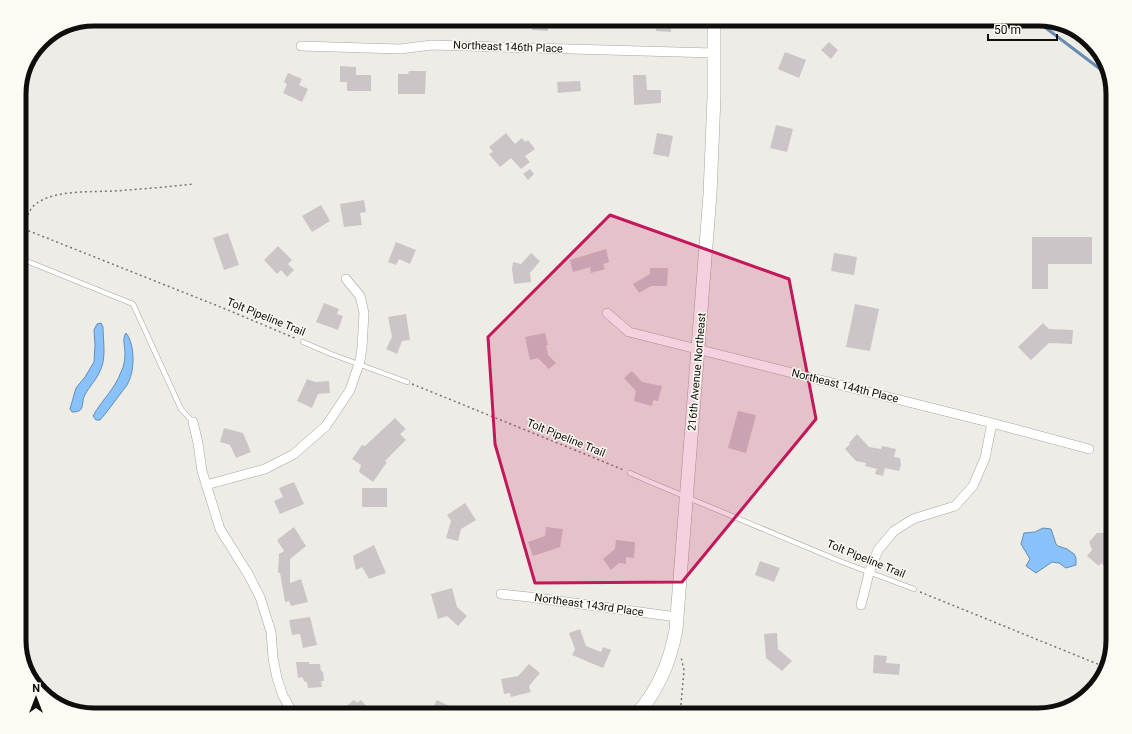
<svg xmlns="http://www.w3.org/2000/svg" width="1132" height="734" font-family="Roboto,sans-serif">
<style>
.water{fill:#89c2fb;stroke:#648cb3}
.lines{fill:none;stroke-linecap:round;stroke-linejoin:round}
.stream{stroke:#648cb3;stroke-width:3}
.building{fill:#ccc5c7}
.lane-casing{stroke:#a7a59f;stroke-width:5.5}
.street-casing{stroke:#a7a59f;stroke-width:10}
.secondary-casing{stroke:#a7a59f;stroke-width:14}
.path{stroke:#767571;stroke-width:1.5;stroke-dasharray:2 3;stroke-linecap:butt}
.lane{stroke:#fff;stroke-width:4.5}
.street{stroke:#fff;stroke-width:9}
.secondary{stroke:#fff;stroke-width:13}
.marked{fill:#c2185b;fill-opacity:0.2;stroke:#c2185b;stroke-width:3;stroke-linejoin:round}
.labels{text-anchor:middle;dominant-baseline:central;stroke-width:3;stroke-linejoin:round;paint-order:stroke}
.street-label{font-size:11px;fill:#0f0e0c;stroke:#fcfaf3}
.rim{fill:none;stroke:#0f0e0c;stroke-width:5}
</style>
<rect width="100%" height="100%" fill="#eeece6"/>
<path class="water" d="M101,323l2,4c0,15 4,32 -4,46 -4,9 -12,16 -15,24 -3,9 1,15 -12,15l-2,-3 6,-21 9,-11 9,-15 1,-17 -1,-15 3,-6z
M126,333c9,11 9,37 2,50 -1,3 -5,7 -7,10 -7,9 -13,18 -21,27h-4l-3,-4c8,-15 22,-27 28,-44 3,-5 4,-13 4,-18 0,-7 -3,-16 1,-21z
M1043,528l8,1 5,15 2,2 9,3 7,5 2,4v7l-10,3 -7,-5 -7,-1 -16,11 -10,-7 4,-7 -9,-15 3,-11 11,-1z"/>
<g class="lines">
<path class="stream" d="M1034,19l74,56
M26,666l20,30"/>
</g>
<path class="building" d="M532,19h34l-1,7 -17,-1v6l-16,-1z
M656,19h15v13l-15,-1z
M829,42l9,8 -7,9 -10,-9z
M785,52l21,8 -7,18 -21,-9z
M340,66l16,1v8h15v16h-24v-9h-7z
M409,71h17l-1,23h-27v-20h10z
M288,73l14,6 -3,6 9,4 -6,13 -19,-9 4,-9 -3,-2z
M633,75h13l1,15h14v13l-27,2z
M580,81l1,10 -23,2 -1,-11z
M776,125l17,4 -6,23 -17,-4z
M506,133l9,11 7,-6 3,4 3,-2 7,9 -10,7 5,6 -9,7 -10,-11 -11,9 -11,-13 4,-2 -4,-5z
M657,133l16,3 -4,21 -16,-3z
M530,169l4,5 -6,6 -5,-6z
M364,200l2,12 -6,1 2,12 -18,2 -4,-23z
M321,205l9,16 -18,11 -10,-16z
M228,233l11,32 -15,5 -11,-32z
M1032,237h60v27h-44v25h-16z
M396,242l20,8 -6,14 -11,-5 -3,6 -8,-3z
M278,246l14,14 -4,4 6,6 -7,7 -6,-7 -4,4 -13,-14z
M606,249l3,13 -6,2 2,5 -14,4 -1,-6 -17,5 -3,-12z
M531,253l9,8 -10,12 1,9 -17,2 -2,-15 1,-7 8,2z
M834,253l23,4 -3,18 -23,-4z
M650,268h18l-1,18h-16l-12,7 -6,-9 17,-10z
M324,303l15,6 -2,5 6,2 -5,14 -22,-8z
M855,304l24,5 -9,42 -24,-4z
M406,314l4,26 -8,1 -5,13 -11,-5 6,-12 -4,-20z
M1043,323l6,6 24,1 -1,14 -23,-1 -18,17 -13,-13z
M545,333l3,12h-2l2,10 8,8 -7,6 -11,-11 -8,2 -5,-23z
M632,371l10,11 20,4 -4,15 -5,-1 -1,6 -18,-5 2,-10 -12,-13z
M307,379l8,3 14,-1 1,12 -12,1 -6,14 -15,-7z
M738,411l18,4 -10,38 -18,-5z
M395,418l11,11 -6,5 6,6 -21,21 2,1 -14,20 -14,-10 2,-7 -9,-6 10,-14 3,1z
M224,428l19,5 8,19 -15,6 -6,-13 -10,-3z
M857,434l12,13 12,2 1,-3 14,3 -2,8 6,1 1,7 -2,6 -14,-3 -2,8 -8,-2 2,-5 -12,-3 1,-3 -10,-2 -11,-12 5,-5 -1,-1z
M294,482l10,22 -24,10 -6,-13 9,-4 -4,-9z
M362,488h25v19h-25z
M465,503l11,17 -15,9 -3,12 -12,-3 5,-17 -4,-6z
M294,527l12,19 -16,13v24l11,-4 7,23 -17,4 -2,-5 -4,1 -5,-29h-2l1,-19 5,-3 -7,-11z
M546,527l17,2 -3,18 -27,9 -5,-14 17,-6z
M1097,533h12l4,4v26l-5,6 -7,-6 -2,3 -12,-10 5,-6 -3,-8z
M616,540l19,2 -1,16 -8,-1v7l-7,-1 -8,7 -8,-11 12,-10z
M374,545l12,28 -17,6 -7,-12 -6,3 -3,-14z
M760,561l20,7 -6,14 -19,-7z
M452,588l5,19 10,9 -9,10 -11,-10 -9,3 -7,-25z
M310,617l7,28 -14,3 -3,-14 -8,1 -3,-15z
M580,629l6,17 15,6 2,-5 8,3 -8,18 -31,-13 3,-6 -6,-16z
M777,633l1,16 14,12 -10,10 -16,-13 -2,-24z
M874,655l13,1 -1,7 14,1 -1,11 -26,-2z
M296,662h13v2h11l1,7 2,1 1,9h-3l1,6 -14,1 -1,-6h-2l-3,-5 -4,1z
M529,664l11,9 -11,13 2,6 -20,5 -1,-4 -6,1 -3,-15 17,-3z
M354,700l3,3 4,-3 13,15h-26l-5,-6z
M437,700l14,7 1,-2 18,10h-41z"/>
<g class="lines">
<defs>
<path id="lane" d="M29,262l104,42 48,105 12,13
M303,342l28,12 76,28
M630,473l18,8 194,81 72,27"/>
<path id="street" d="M301,46l99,3 32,-4 282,8
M607,313l22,19 363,91 97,26
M193,422l5,21 4,28 18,58 28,45 12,23 11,35 2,26 4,20 6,18 11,19
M206,485l59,-16 29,-15 32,-28 24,-36 10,-29 2,-13 2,-35 -4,-17 -14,-17
M501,594l28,3 148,20
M861,605l8,-32 9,-23 16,-19 19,-12 42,-13 18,-20 12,-28 7,-35"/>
<path id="secondary" d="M636,715c22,-24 34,-53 40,-85l34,-436 4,-97v-78"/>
</defs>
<use href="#lane" class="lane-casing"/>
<use href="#street" class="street-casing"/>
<use href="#secondary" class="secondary-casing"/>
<path class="path" d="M19,227l204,81 74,31
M26,230c1,-11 1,-20 11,-27 19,-13 55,-11 78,-12 26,-2 53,-4 79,-7
M412,384l212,86
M920,592l185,75
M680,715l4,-45 -3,-13"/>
<use href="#lane" class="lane"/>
<use href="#street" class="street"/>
<use href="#secondary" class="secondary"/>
</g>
<path class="marked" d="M610,215l179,64 27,140 -134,163 -147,1 -40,-139 -7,-107z"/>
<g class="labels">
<g class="street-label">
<text transform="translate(508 47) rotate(2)">Northeast 146th Place</text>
<text transform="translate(266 317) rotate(22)">Tolt Pipeline Trail</text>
<text transform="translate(697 372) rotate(-85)">216th Avenue Northeast</text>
<text transform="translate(845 386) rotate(14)">Northeast 144th Place</text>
<text transform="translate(566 438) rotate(22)">Tolt Pipeline Trail</text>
<text transform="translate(866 559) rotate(22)">Tolt Pipeline Trail</text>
<text transform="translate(589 605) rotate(8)">Northeast 143rd Place</text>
</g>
</g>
<path d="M0 0H1132V734H0ZM94 26H1038A68 68 0 0 1 1106 94V640A68 68 0 0 1 1038 708H94A68 68 0 0 1 26 640V94A68 68 0 0 1 94 26Z" fill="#fcfaf3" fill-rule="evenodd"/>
<path class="rim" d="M94 26H1038A68 68 0 0 1 1106 94V640A68 68 0 0 1 1038 708H94A68 68 0 0 1 26 640V94A68 68 0 0 1 94 26Z"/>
<g transform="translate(36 698)" stroke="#fcfaf3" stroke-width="3" paint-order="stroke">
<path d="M0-3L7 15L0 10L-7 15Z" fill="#0f0e0c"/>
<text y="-6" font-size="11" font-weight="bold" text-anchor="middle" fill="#0f0e0c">N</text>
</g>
<path d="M988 34v6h69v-6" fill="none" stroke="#0f0e0c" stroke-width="2"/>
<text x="994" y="34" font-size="12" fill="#0f0e0c" stroke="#fcfaf3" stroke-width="3" paint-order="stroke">50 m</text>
</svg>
